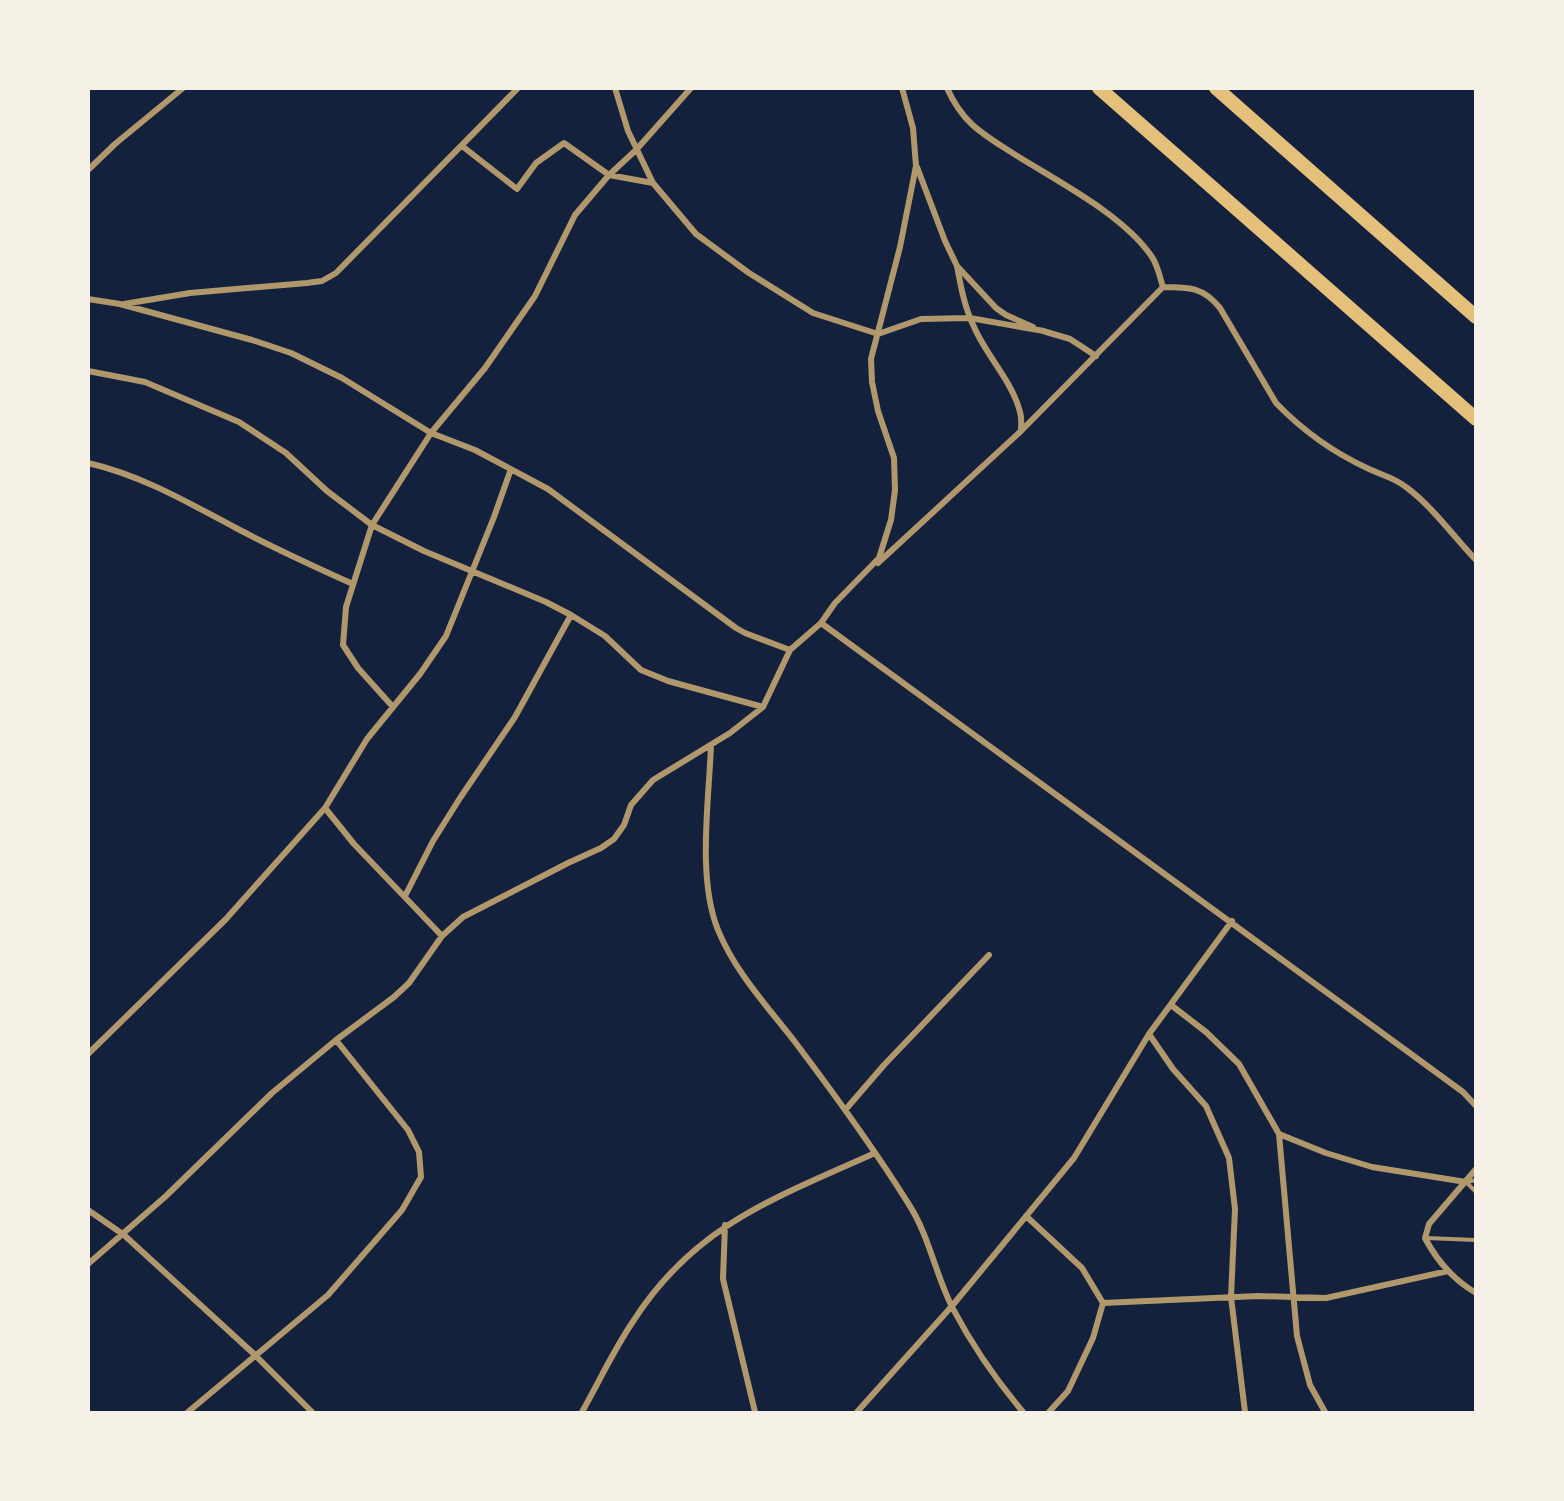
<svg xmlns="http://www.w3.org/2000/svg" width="1564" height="1501" font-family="'PT Sans',sans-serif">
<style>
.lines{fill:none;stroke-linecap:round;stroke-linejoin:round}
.service{stroke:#b1986c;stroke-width:4}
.minor{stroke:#b1986c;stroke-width:6}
.motorway{stroke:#e5c07b;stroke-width:14}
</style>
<rect width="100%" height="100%" fill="#14213d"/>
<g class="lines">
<path class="service" d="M1466,1182l10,10
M1467,1182l9,-2
M1426,1238l50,2"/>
<path class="minor" d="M615,88l13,43 25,52 43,51 53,39 64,40 65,21 43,-15 49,-1 74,13
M947,88c16,36 36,46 67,66 43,27 110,61 138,103 6,9 8,21 11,30
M462,146l55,43 19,-26 28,-20 45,32 44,8
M917,167l28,74 12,25 39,42 10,7 27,12
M88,170l27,-26 68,-56
M88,299l32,5 132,36 39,13 51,25 89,55 44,17 73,39 188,139 9,5 45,17
M124,304l66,-11 117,-10 15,-2 14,-8 182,-185
M1043,331l27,8 26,17
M88,371l57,11 94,40 47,31 41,38 45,34 52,26 122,51 25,13 34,21 36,34 27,11 95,26
M1021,431l142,-144c26,0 40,0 57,21l56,95c27,28 58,50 93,66 13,6 26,9 37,18 27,20 47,49 70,73
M88,463c53,12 101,40 148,65 38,20 77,38 117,56
M878,563l143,-132c0,-7 1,-13 -1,-19 -7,-29 -33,-56 -45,-83 -10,-20 -14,-41 -18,-63
M821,623l642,469 13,14
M393,707l-35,-39 -15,-23 3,-38 26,-82 59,-92 54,-65 50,-72 40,-81 34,-40 27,-25 55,-62
M711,745c-2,56 -14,133 7,185 17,42 50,77 77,112 40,53 78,105 113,161 21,32 27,70 44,104 20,38 44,73 71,105
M325,808l29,36 88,92
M405,896l28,-55 27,-43 55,-81 56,-102
M1171,1005l35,27 33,32 40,70 47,19 46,14 94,15
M1149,1034l24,35 33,37 23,52 6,51 -4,88 14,115
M88,1054l138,-135 99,-111 42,-69 53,-65 26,-38 48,-119 17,-48
M846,1109l38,-44 105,-110
M1279,1134l18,202 13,49 15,27
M1476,1169l-47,55 -4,14c12,23 29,42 51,55
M88,1210l36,25 131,120 57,57
M1026,1216l56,52 21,35 -10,35 -25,53 -19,21
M725,1225l-2,54 32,133
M88,1264l78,-68 106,-103 64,-53 58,-43 15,-14 33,-47 21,-19 105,-54 33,-15 13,-9 10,-14 7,-20 22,-25 77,-47 33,-26 27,-57 31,-27 14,-20 44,-45 12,-38 4,-30 -1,-32 -16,-47 -6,-29 -1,-23 29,-112 16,-81 -3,-38 -11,-40
M1103,1303l155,-7 68,2 122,-27
M188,1412l140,-117 74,-85 19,-33 -2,-25 -11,-22 -72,-90
M582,1412c17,-30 32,-63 52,-92 61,-95 143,-123 241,-167
M857,1412l95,-106 122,-148 75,-124 83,-113"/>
<path class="motorway" d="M1099,88l377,331
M1216,88l260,229"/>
</g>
<rect width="1564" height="1501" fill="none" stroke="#f6f1e7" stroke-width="180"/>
</svg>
